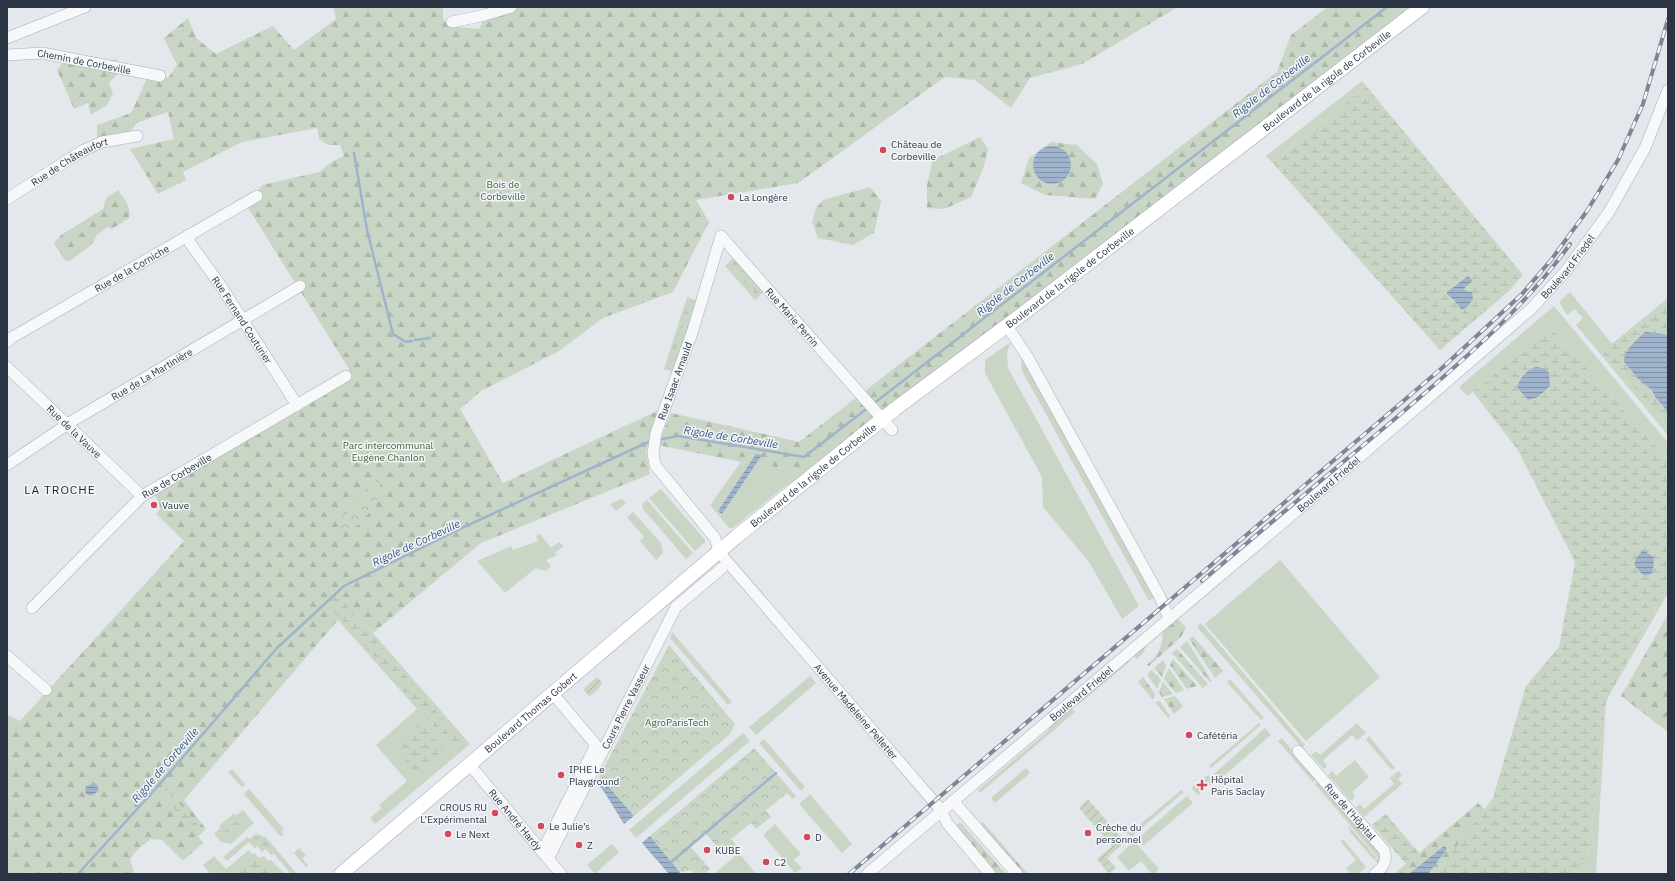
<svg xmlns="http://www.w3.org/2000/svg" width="1675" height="881" font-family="'IBM Plex Sans',sans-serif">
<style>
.grass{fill:#c9d6c5}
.forest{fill:url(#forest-firs)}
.wetland{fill:url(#wetland-marsh)}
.park{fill:url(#park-crowns)}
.garden{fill:url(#garden-furrows)}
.water{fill:url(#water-rules)}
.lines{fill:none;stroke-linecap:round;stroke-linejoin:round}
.stream{stroke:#9fb4cc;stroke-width:2.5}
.minor-casing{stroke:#a9aeb7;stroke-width:12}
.major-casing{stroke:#a3abb8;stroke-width:15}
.minor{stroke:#f7f8fa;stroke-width:11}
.major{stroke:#fff;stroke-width:14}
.rail-casing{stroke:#7d8696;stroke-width:4}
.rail{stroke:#f4f6f9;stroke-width:2.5;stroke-dasharray:8;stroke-linecap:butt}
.poi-dot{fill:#d1495b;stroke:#f4f6f9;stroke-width:1.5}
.labels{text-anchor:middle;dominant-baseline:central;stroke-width:3;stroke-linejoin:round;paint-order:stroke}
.street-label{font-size:10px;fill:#2b3445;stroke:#f4f6f9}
.poi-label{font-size:10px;fill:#2b3445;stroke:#f4f6f9;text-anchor:start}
.park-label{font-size:10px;fill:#3f6138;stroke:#f4f6f9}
.water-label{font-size:11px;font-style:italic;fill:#34527a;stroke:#f4f6f9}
.quarter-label{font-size:12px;letter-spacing:1px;fill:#1d2536;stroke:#f4f6f9}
</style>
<defs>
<pattern id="forest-firs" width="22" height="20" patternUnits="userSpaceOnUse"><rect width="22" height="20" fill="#c9d6c5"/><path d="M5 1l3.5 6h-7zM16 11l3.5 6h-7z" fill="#adb8ab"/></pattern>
<pattern id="wetland-marsh" width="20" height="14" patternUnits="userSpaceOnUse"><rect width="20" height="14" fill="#c9d6c5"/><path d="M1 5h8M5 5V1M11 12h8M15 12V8" fill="none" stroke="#adb8ab"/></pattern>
<pattern id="park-crowns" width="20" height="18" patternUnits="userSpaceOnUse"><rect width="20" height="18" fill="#c9d6c5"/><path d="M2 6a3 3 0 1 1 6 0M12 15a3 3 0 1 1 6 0" fill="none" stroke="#adb8ab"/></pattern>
<pattern id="garden-furrows" width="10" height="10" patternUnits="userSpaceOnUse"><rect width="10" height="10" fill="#c9d6c5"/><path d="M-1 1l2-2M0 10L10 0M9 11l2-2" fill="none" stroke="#adb8ab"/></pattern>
<pattern id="water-rules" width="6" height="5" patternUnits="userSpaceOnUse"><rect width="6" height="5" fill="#9fb4cc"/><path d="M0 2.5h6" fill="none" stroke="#8293a7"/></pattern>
</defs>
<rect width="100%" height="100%" fill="#e4e7ec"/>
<path class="grass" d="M1362,81l5,6 -95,75 -6,-6z
M736,255l29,35 -10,10 -30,-34z
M1570,292l42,52 -10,8 66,74v9l-92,-110 7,-7 -9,-9 -7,6 -8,-13z
M687,297l12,5 -22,71 -13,-4z
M1554,306l114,137v17l-118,-133 -77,65 -6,4 -8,-9z
M1011,342l-4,10 1,16 131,238 -17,13 -33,-57 -46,-55 -1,-30 -57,-104v-13z
M1021,357l134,240 -6,4 -127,-230z
M741,462l68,10 -26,16 -50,40h-4l-19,-23z
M661,489l44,51v2l-10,9 -46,-53z
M622,499l4,4 -10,8 -6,-7z
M647,500l46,53 -7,6 -43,-50 -1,-5z
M633,512l28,31 2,10 -7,7 -16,-19 4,-4 -17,-20z
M540,534l11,14 8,-6 5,4 -9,7 2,2 -11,5 5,6 -5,5 -10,-3 -31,25 -28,-32 34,-15 2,4 25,-9 -2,-5z
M1280,560l100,117 -74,64 -101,-117z
M1668,584v9l-55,96z
M358,616l112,128 -95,80 -5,-6 12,-10 -3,-3 28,-24 -31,-36 41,-36 -73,-82z
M1201,623l104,122 -3,3 -105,-121z
M672,632l60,70 -4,3 -58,-67z
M1149,640l-6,13 -6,6 -5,-5z
M1127,658l3,3 -51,43 -3,-2z
M810,676l6,7 -60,52 -7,-8z
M1230,679l34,39 -3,2 -34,-38z
M1606,702l-10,172h-23l15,-21z
M1070,707l5,5 -95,81 -2,-3 70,-59 4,-7z
M1259,723l2,2 -50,43 -2,-2z
M1357,723l9,10 -9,7 -5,-5 -29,25 4,6 -3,3 -13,-14 5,-4 4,4z
M1265,728l6,7 -51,44 -6,-5z
M743,733l7,8 -114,97 -7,-8z
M1369,736l26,32 -3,2 -26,-30z
M1282,738l34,41 -3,3 -35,-41z
M764,739l41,48 -4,4 -42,-48z
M1355,760l14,17 -17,15 3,5 -4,4 -23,-26 4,-4 4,5z
M1026,768l4,5 -35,30 -4,-5z
M232,769l13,15 -3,3 -14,-15z
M1398,771l4,4 -4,4 4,5 -38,33 -8,-10 4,-3 4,5 30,-25 -4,-6z
M1208,775l6,7 -16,13 -7,-7z
M1318,781l63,74 -2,9 -4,-3 3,-3 -63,-74z
M249,789l35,40 -3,2 3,3 -3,3 -37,-43z
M1181,790l3,2 -53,45 -8,-9 2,-1 5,6z
M810,794l42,50 -10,9 -43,-49z
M1187,796l6,7 -50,43 -6,-7z
M243,810l11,13 -23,21 -10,-2 -7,-8 6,-6 -1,-2 15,-13 2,2z
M775,824l26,30 -7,6 8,8 -7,5 -32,-38z
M1348,825l29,33 -3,2 -24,-28z
M256,833l2,2 2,-1 3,3 2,-1 32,38h-6l-17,-20 -3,1 -5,-6 -4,3 -5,-6 -2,2 -6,-6 -22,19 -4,-4 24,-20 3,2z
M1343,839l23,28 -8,7h-7l-5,-6 10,-8 -16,-19z
M1134,841l25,28 -5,5h-2l-11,-13 -12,10 -12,-14z
M612,844l7,8 -24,22 -8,-9z
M299,848l7,7 -4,3 6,8 -1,2 -13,-15z
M249,850l3,4 2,-1 5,5 5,-2 4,5 3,-1 14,14h-75l-7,-9 11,-9 12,13z
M739,853l17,21h-42z"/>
<path class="forest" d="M333,7h110v11l5,8 31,3 8,-16 -1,-6h692l-96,57 -52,14 -19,30 -36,-28 -30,-3 -147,106 -102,17 13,22 -36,70 -70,26 -44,33 -78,40 -21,18 43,74 154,-72 -11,41 4,22 -169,69 -108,90 -15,-17 -14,11 -6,-7 -154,180 22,29 -8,7 5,7 -20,18 -21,-21 -11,-1 -13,10 -8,10 4,13 -3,2h-124v-159l13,6 164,-180 -28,-27 4,-5 -1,-7 -5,-8 196,-117 -1,-8 -102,-163 15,-21 57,-13 14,-11 11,-5 -4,-11h-12l-9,-6 -2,-11 -75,14 -59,30 3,8 -28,14 -28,-45 44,-10 -6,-27 -32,11 -6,11 -33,7v-16l34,-12 17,-37 20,2 9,-13 -13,-27 24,-20 9,21 19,15 57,-28 21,24 42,-31z
M1328,7h81l-600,465 -68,-10 -83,-17 13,-32 128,29 478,-370 14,-37z
M116,59l3,13 -10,11 4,11 -6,11 -16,10 -3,-12 -14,6 -17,-39 5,-6 42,-2z
M980,137l8,12 -5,20 -12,28 -27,12 -17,-1v-24l6,-24z
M1051,142l26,3 20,19 6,20 -8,15 -50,-4 -24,-12 8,-25z
M870,187l11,14 -7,32 -21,12 -35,-7 -6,-16 4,-14 7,-8z
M118,190c6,9 14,17 11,28l-17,11 -4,-2 -11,8 -5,9 -22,17 -5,-1 -11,-17 7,-8 42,-26 3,-11z
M1668,614v118l-47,-36z
M1176,617l10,11 -5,9 -32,29 -2,-1c13,-12 16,-19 16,-37z
M1193,636l30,35 -8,7 -26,-39z
M1187,641l25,40 -2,1 -30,-35z
M1177,649l31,35 -5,4 -31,-35z
M1173,659l24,27 -10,3 -17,-24z
M1163,660l3,5 -4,12 -8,-9z
M1169,668l15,22 -8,3 -12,-14z
M1152,670l9,10 -4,9 -10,-15z
M1143,677l12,17 -2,6 -15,-18z
M1163,682l10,12 -11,3 -3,-5z
M1175,696l8,10 -9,8 -10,-15z
M1160,701l10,15 -2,2 -13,-16z
M1478,803l7,7 -49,64h-42z
M983,822l45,52h-7l-41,-49z
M960,823l2,1 44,50h-10l-38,-44 -1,-6z"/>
<path class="wetland" d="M1367,87l156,188 -13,15 -70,60 -168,-188z
M736,261l25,29 -5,5 -26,-29z
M1668,298v37l-3,-1 -41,28 16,19 12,9 3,7 13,15v14l-66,-74z
M687,305l3,1 -20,61 -3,-1z
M693,306l3,1 -20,62 -3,-1z
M1550,327l118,133v124l-62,118 -18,151 -15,21h-137l57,-76 33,-112 33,-39 16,-85 -57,-112 -45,-58z
M337,594l127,150 -8,7 -129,-148z
M422,725l23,24v5l-26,20c-14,-7 -16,-20 -18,-34l15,-14z
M166,788l36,42 -6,4 -35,-41z
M1386,814l33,39 -13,11 -34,-39z
M240,820l5,6 -12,11 -10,-4 9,-8z
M259,837l6,4 9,9 -2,2 -7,-7 -4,1 -4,-4 -4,1 1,-5z
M249,860l19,6 7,8h-44z"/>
<path class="park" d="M379,476c6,17 -11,42 -25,52 -4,3 -13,3 -18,5l6,-9 2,-9 7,-5 11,-18 7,-4z
M669,645l66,79 -5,10 -96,82 -35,-39z
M754,748l42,48 -3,3 -6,-6 -21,17 5,7 -15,12 -5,-6 -20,16 5,6 -1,3 -10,8 -19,-22 -15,13 19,22 -6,5h-10l-3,-4 -10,2 -31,-36z"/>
<path class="garden" d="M597,677l5,5c-2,7 -7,11 -13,14l-6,-7z
M1088,799l37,43 -18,16 9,10 -7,6 -12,-15 15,-13 -33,-38z"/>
<path class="water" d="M1033 165a19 19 0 1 1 38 0a19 19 0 1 1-38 0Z
M1468,276l5,5 -6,4 -3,4 2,2 6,1 1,7 -5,7 -6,4 -8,-10 -7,-6v-2z
M1645,332l12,1 11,2v77l-13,-15 -3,-7 -12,-9 -16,-19c0,-13 12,-21 21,-30z
M1536,367l10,2 3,4 1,13 -12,11 -10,3 -11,-13c4,-11 9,-16 19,-20z
M756,454l6,1 -40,59 -4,-3z
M1643,550l11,7 -1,15 -4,3h-6l-9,-10 2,-7z
M96,783l3,7 -6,5h-5l-3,-3 1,-6z
M607,785l27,31 -10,8 -21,-34z
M650,836l30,36 -2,2h-9l-27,-31z
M1444,846l3,3 -19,25h-19z"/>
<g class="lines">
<path class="stream" d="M354,153l13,77 26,104 13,8 6,-1
M415,340l15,-2
M873,404l514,-397
M657,440l21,-4 126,21 65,-50
M593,776l12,15
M670,863l106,-90
M78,874l81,-89 118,-137 67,-62 120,-59 180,-83 6,-2"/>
<defs>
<g id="minor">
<path d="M452,22l33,-7 26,-8"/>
<path d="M7,38l78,-31"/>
<path id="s1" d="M7,55l35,-2 118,23"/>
<path id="s2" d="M7,199l75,-48 20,-9 35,-6"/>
<path id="s3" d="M188,235l2,8 31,43 76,119"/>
<path id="s4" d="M721,236l-28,94 -37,103 -3,20 2,12 60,73 4,13 6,8 204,237 12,14 6,13 43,51"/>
<path id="s5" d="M721,236l171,194"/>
<path d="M1007,326l20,30 133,241 9,22"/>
<path id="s6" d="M7,342l4,-4 246,-142"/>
<path id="s7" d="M7,367l135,129"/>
<path id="s8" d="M7,465l67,-45 226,-134"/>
<path id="s9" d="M32,608l110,-112 204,-120"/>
<path d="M7,656l39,34"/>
<path id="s10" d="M1298,751l86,99c4,11 -1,17 -9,24"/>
<path id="s11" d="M470,765l91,109"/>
<path d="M953,801l64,73"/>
<path d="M542,852l54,-107 -43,-51"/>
<path id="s12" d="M548,859l128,-252 46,-39"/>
<path id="s13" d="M867,874l445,-376 219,-189 35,-38 43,-59 36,-64 23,-58"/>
</g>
<g id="major">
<path id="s14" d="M341,874l395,-337 159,-128 126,-94 401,-308"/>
</g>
</defs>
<use href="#minor" class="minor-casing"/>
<use href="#major" class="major-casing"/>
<use href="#minor" class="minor"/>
<use href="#major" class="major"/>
<defs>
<path id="rail" d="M1202,581c63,-53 125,-106 188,-158 64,-55 131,-110 180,-179
M849,874l593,-506 80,-74 29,-34 36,-49 31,-51 25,-56 25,-85"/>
</defs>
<use href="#rail" class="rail-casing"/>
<use href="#rail" class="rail"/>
</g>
<g class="poi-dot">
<circle cx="883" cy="150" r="4"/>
<circle cx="731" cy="197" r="4"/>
<circle cx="154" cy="505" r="4"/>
<circle cx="1189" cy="735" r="4"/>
<circle cx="561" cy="775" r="4"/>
<path d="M1200 779h4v4h4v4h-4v4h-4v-4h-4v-4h4z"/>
<circle cx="495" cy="813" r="4"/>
<circle cx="541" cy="826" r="4"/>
<circle cx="1088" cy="833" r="4"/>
<circle cx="448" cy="834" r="4"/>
<circle cx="807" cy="837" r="4"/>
<circle cx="579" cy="845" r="4"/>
<circle cx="707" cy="850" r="4"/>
<circle cx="766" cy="862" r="4"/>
</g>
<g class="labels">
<g class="street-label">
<text stroke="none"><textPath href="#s1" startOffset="78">Chemin de Corbeville</textPath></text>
<text stroke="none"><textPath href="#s14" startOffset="1266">Boulevard de la rigole de Corbeville</textPath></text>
<text stroke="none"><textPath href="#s2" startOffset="73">Rue de Châteaufort</textPath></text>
<text stroke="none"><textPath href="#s13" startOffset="928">Boulevard Friedel</textPath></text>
<text stroke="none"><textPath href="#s6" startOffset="145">Rue de la Corniche</textPath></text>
<text stroke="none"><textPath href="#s14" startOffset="942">Boulevard de la rigole de Corbeville</textPath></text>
<text stroke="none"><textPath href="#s5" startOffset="108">Rue Marie Perrin</textPath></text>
<text stroke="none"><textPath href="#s3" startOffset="101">Rue Fernand Couturier</textPath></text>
<text stroke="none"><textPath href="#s8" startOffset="171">Rue de La Martinière</textPath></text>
<text transform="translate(675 381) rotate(-70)">Rue Isaac Arnauld</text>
<text stroke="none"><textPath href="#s7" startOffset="93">Rue de la Vauve</textPath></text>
<text stroke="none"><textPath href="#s14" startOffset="618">Boulevard de la rigole de Corbeville</textPath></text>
<text stroke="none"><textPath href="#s9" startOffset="197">Rue de Corbeville</textPath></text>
<text stroke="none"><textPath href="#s13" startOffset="604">Boulevard Friedel</textPath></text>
<text stroke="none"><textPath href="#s13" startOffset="280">Boulevard Friedel</textPath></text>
<text stroke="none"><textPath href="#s12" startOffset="171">Cours Pierre Vasseur</textPath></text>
<text stroke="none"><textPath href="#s4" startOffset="559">Avenue Madeleine Pelletier</textPath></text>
<text stroke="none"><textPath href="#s14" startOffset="249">Boulevard Thomas Gobert</textPath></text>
<text stroke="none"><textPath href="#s10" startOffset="80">Rue de l'Hôpital</textPath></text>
<text stroke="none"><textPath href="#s11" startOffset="71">Rue André Hardy</textPath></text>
</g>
<g class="poi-label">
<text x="891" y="144">Château de<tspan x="891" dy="12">Corbeville</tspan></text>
<text x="739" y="197">La Longère</text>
<text x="162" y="505">Vauve</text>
<text x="1197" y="735">Cafétéria</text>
<text x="569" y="769">IPHE Le<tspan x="569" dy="12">Playground</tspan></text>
<text x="1211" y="779">Hôpital<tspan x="1211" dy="12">Paris Saclay</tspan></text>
<text x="487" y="807" text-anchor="end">CROUS RU<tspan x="487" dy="12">L’Expérimental</tspan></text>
<text x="549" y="826">Le Julie’s</text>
<text x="1096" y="827">Crèche du<tspan x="1096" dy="12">personnel</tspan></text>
<text x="456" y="834">Le Next</text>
<text x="815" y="837">D</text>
<text x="587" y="845">Z</text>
<text x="715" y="850">KUBE</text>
<text x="774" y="862">C2</text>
</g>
<g class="park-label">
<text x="503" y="184">Bois de<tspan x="503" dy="12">Corbeville</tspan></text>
<text x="388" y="445">Parc intercommunal<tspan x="388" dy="12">Eugène Chanlon</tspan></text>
<text x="677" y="722">AgroParisTech</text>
</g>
<g class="water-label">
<text transform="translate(1271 86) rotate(-38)">Rigole de Corbeville</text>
<text transform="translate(1015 284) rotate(-38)">Rigole de Corbeville</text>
<text transform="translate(731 437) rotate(9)">Rigole de Corbeville</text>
<text transform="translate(416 543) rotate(-25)">Rigole de Corbeville</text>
<text transform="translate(165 765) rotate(-49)">Rigole de Corbeville</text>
</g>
<g class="quarter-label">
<text x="60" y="489">LA TROCHE</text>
</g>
</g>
<rect width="1675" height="881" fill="none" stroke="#2b3445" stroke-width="16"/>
</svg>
